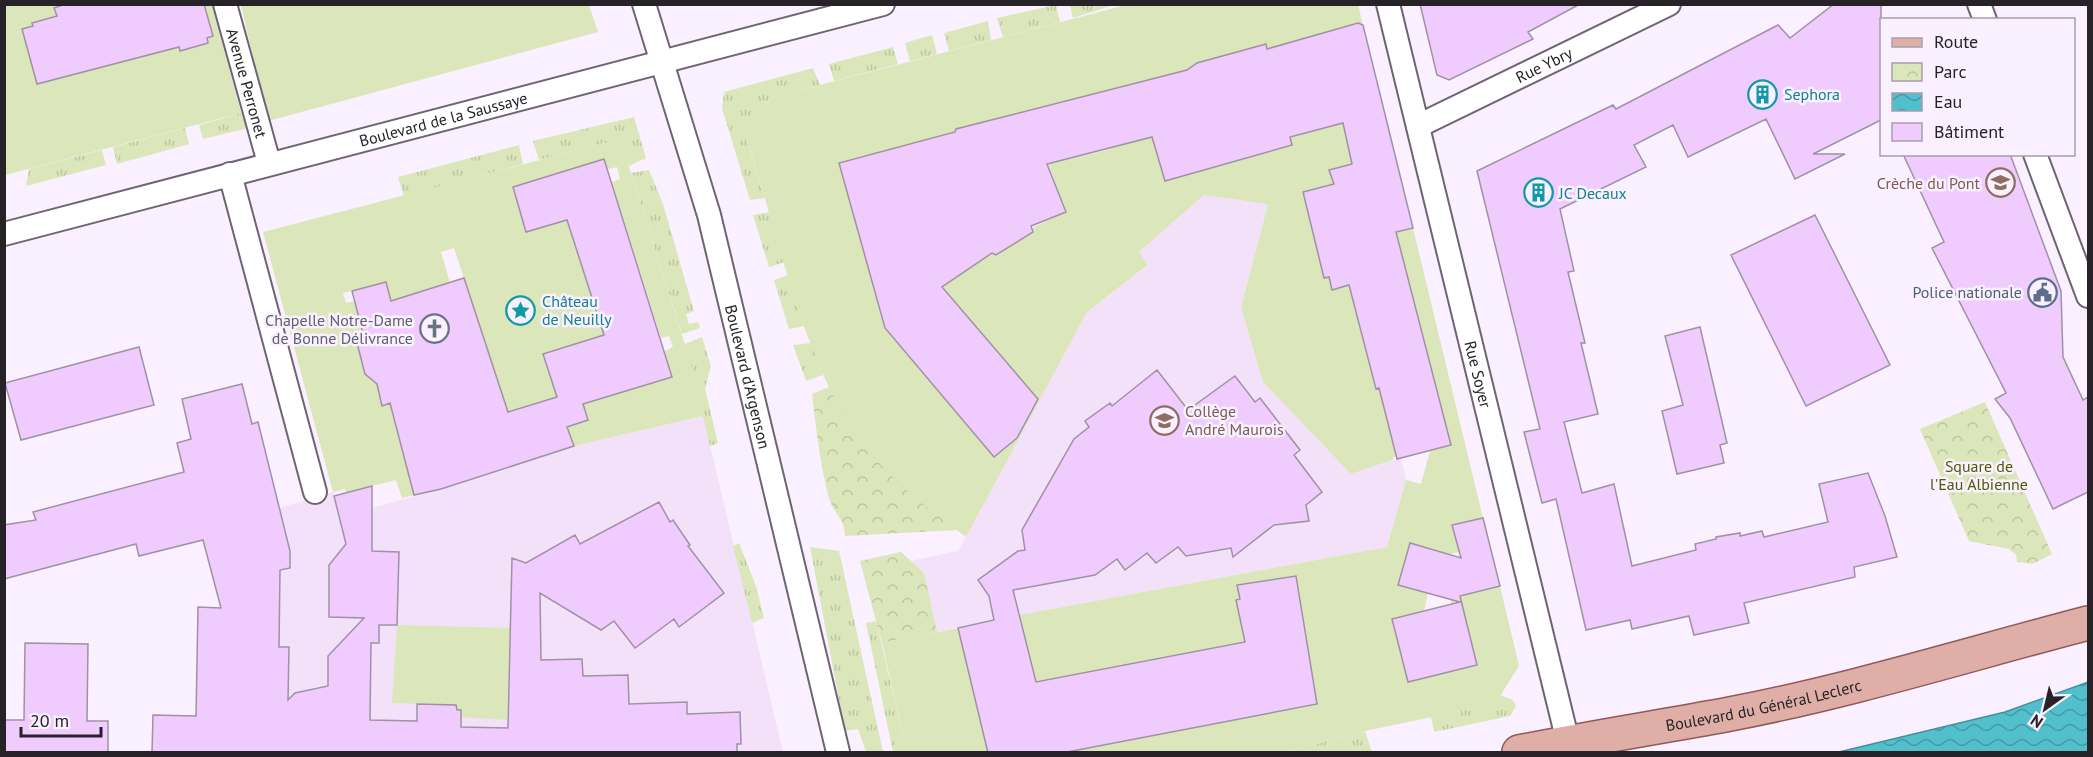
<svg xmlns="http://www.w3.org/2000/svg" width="2093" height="757" font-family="'PT Sans',sans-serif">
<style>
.built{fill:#f3e1f9}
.grass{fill:url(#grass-tufts)}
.park{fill:url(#park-crowns)}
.garden{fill:#dbe7ba}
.water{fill:url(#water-waves);stroke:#45909c;stroke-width:1.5}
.building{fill:#f0cbfe;stroke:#9e92a3;stroke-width:1.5}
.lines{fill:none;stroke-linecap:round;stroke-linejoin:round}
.street-casing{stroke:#6f6474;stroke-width:26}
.primary-casing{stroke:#905b55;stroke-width:36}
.street{stroke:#fff;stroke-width:22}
.primary{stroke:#dfafa7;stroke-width:33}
.labels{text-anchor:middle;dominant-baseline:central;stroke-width:5;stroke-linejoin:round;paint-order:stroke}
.street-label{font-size:16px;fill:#262228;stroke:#fbf0ff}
.culture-label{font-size:16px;fill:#0d838f;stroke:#fbf0ff;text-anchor:start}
.education-label{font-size:16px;fill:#785e54;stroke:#fbf0ff;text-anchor:end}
.service-label{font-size:16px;fill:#4e5e75;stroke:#fbf0ff;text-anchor:end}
.worship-label{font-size:16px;fill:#5b616d;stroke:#fbf0ff;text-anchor:end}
.park-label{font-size:16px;fill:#4e5c03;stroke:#fbf0ff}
</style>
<defs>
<pattern id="grass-tufts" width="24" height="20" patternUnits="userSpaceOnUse" patternTransform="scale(1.5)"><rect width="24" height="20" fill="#dbe7ba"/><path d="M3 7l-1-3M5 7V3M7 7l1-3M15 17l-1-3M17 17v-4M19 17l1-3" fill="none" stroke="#bcc6a0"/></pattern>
<pattern id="park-crowns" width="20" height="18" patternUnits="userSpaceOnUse" patternTransform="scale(1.5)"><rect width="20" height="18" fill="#dbe7ba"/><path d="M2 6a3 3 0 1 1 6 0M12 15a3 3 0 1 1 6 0" fill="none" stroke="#bcc6a0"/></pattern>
<pattern id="water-waves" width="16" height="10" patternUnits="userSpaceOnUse" patternTransform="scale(1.5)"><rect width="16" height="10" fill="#52bfcd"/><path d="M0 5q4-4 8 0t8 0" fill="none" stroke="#449ba6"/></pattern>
</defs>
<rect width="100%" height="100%" fill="#fbf0ff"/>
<path class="built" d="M1204,195l64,9 -27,103 110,167 50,-16 5,22 -19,67 -368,68 -137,28 -22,-82 41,-9 9,9 48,-10 129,-239 61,-46 -10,-13z
M703,416l80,336h-540l1,-173 -29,8 -4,-17 31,-9 -19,-15 -18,4 -3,-14 77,-28 54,-16 6,25 102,-28 133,-43z"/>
<path class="grass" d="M1117,4l-44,14 -3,-13z
M1056,5l4,17 -57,15 -6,-19z
M988,21l3,19 -42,11 -5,-18z
M932,35l5,19 -27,7 -5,-18z
M893,47l5,17 -64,17 -5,-17z
M813,68l7,17 -50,13 -23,42 18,58 -15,2 -28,-92 2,-16z
M241,113l2,5 3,-1 3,11 -46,11 -4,-14z
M634,117l12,41 -17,8 -4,-12 -20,-11 -66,17 -6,-19z
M185,128l4,16 -72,20 -4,-17z
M519,145l4,19 -119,32 -6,-19z
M102,150l4,15 -80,21 3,-17z
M649,170l14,34 31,107 -8,3 3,10 9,-2 2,6 -18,6 -51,-161z
M770,212l15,50 -16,5 -16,-52z
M789,275l16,51 -16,3 -15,-49z
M702,337l9,29 -6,23 13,54 -8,3 -25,-102z
M811,343l12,32 -17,6 -13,-36z
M739,543l17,43 8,32 -12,5 -19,-77z
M810,547l29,4 44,201h-17l-8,-23 -13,2z
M876,621l31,131h-14l-27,-129z
M1500,695l13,5 3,6 -6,10 -76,16 -3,-15 64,-13z
M1365,731l7,21h-87z"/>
<path class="park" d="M829,387c32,62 74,101 128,143l-112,6c0,-17 -12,-23 -16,-38 -9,-35 -13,-69 -17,-104z
M1985,402l67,152 -19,10 -16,-2 -1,-7 -7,-6 -40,-8 -49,-112z
M901,552l23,21 13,59 -55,11 -22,-82z"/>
<path class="garden" d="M4,5h208l29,108 -236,62z
M241,5h348l9,27 -330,89z
M1126,5h232l5,20 -34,8 -1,-2 -61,18 -1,-5 -68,19 -11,7 -231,59 -1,3 -68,19 -19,10 -3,-6 -26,7 45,165 110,130 21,-18 23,-40 -97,-113 51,-33 5,2 9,-9 13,-5 1,-5 5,2 7,-6 2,-5 32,-15 -19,-52c34,-1 73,-12 104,-27l14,47 127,-35 -2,-8 51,-23 12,52 -23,4 4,14 -5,93 3,13 20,-5 23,104 4,-1 17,68 -3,2v2l-42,14 -88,-92 -22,-75 27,-103 -64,-9 -65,57 9,13 -61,47 -121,225c-39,-29 -79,-59 -107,-99 -58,-81 -80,-203 -112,-298l23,-42z
M605,143l20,11 68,216 10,46 -129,30 -7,-19 16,-23 89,-27 -7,-26 8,-4 -4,-11 -8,2 -49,-156 8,-3 -3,-12 -9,2 -4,-10 -91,29 11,32h43l37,115 -60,19 13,43 -49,15 -54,-164 -13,4 9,31 -51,47 -13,-48 -43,11 3,10 9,-2 10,40 -8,3 7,28 8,8 6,1 4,24 10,-2 2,4 -3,2 18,66 32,14 -39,9 -6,-18 -33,8 -11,26 -7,-25 -12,3 -70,-260z
M1413,228l70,290 -30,7 6,27 -9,2 -40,-11 -12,42 30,8 -4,18 -32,8 16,63 69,-17 -11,-44 -10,2 -6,-25 50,-12 19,80 -24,38 -130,27 -80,21h-223l255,-48 -21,-128 -58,9 2,14 -4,1 11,42 -211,40 -17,-67 368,-68 19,-67 15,4 9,-33 21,-6 -55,-213z
M397,625l113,3 -3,92 -46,-3v-6l-4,-1 -1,-5 -64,-2z
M958,628l30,124h-81l-25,-109z"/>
<path class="water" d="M2088,682v70h-249l166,-40z"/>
<path class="building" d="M66,4h138l9,32 -6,2 1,5 -28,8 -1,-4 -142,37 -15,-55 11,-3 -1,-3 25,-7 -3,-8z
M1420,4h160l-52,28 5,7 -84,41 -12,-5z
M1834,4h47v116l-68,34h32l-50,25 -29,-60 -78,38 -15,-32 -39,20 12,22 -86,42 14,62 -6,1 17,71h-4l17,71 -34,8 18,71 32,-9 18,82 64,-16 -1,-6 21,-5v-2l24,-4v3l22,-5 2,6 64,-15 -9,-38 49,-11 17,43 12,41 -43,10 1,10 -111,26 5,20 -55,12 -5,-19 -57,13 -2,-9 -44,10 -30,-131 -14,4 -18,-71 16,-3 -63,-258 136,-66 3,4 162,-84 12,13z
M1358,23l5,2 50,203 -17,4 55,213 -54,14 -18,-71 -3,1 -27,-104 -17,5 -3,-13 -5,1 -21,-86 31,-8 -5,-14 23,-6 -9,-41 -53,14 2,8 -127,36 -13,-44 -105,27 19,48 -35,14 2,6 -37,23 -4,-2 -50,34 96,112 -21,39 -23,19 -109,-129 -46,-165 116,-31 1,-3 231,-59 10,-7 69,-19 1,5z
M1903,154h107l51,137 2,66 20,43 5,-3v95l-35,17 -43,-91 -15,-19 11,-6 -74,-145 12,-6z
M604,159l68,218 -89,27 5,16 -21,7 7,19 -133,43 -27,6 -24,-92 -8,3 -5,-22 -12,-10 -8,-31 8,-2 -13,-50 34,-9 5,19 73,-23 44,134 49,-15 -14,-43 61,-19 -37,-115 -41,12 -13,-45z
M1815,215l75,150 -84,41 -75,-151z
M1700,327l27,116 -7,2 4,18 -47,11 -15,-63 21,-6 -18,-69z
M139,347l15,58 -133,35 -16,-57z
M1157,370l31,40 47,-34 20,26 5,-4 40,52 -6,5 28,37 -16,13 3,16 -35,4 -41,32 -2,-9 -45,8 -8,-9 -22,16 -9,-10 -22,17 -8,-11 -22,16 -82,15 23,92 209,-40 -9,-42 4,-1 -3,-14 59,-9 21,128 -255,49h-74l-30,-125 36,-8 -5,-24 -11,-16 40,-29 7,-1 -3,-20 52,-91 15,-12 -4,-6 25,-18 2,3z
M242,384l10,40 6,-2 32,129v17l-10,2 -1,77h10l-1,53 7,-7 33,-7v-30l36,-38 -35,-1v-52l17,-21 -12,-48 38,-10v65l27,1 -2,73h-18v18h-8l-1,77 47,1v-17l39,1 1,5h4v17l47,1 4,-170 14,5 49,-28 5,9 79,-42 11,20 3,-2 17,25 -2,1 36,47 -45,34 -5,-8 -39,29 -21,-27 -13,9 -61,-37 1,67 41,-1 1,17 45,-1 1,29 58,-2v12l53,-2 1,32h-4v9h-585l1,-38 43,1 2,-109 23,1 -18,-68 -64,16 -3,-12 -132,35v-54l32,-5 -3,-8 151,-40 -7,-29 14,-4 -9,-40z
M1483,518l17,68 -40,10 17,69 -69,17 -16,-63 68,-17 -62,-17 12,-42 51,15 -9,-33z
M25,643l63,1 -1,77h21v32h-104v-33h20z"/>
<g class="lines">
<defs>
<g id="street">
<path id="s1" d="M225,4l44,159"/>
<path id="s2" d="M644,4l65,211 129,537"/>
<path id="s3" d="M1388,4l180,738"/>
<path d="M1979,4l6,16"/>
<path id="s4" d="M1418,126l251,-122"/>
<path d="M2035,154l53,142"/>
<path d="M230,174l85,318"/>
<path id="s5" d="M4,234l879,-230"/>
</g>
<g id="primary">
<path id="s6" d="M1519,752c70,-14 141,-25 211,-38 121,-23 239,-60 358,-91"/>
</g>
</defs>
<use href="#street" class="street-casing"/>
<use href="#primary" class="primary-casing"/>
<use href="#street" class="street"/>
<use href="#primary" class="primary"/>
</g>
<defs>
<symbol id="building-ring" viewBox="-11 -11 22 22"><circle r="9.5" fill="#fbf0ff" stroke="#0f9aa8" stroke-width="1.5"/><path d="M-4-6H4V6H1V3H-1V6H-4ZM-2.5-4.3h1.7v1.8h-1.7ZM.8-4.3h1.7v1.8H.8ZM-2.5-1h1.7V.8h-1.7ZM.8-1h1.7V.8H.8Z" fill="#0f9aa8"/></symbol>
<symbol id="school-ring" viewBox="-11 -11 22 22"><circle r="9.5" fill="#fbf0ff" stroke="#8d6e63" stroke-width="1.5"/><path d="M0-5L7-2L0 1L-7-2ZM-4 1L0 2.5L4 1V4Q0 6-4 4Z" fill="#8d6e63"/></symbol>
<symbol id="civic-ring" viewBox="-11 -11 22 22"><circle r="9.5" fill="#fbf0ff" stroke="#5c6f8a" stroke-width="1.5"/><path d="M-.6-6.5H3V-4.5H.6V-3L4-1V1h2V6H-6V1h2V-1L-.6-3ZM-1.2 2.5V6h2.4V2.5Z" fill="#5c6f8a"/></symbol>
<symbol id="sight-ring" viewBox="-11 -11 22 22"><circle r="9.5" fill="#fbf0ff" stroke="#0f9aa8" stroke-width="1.5"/><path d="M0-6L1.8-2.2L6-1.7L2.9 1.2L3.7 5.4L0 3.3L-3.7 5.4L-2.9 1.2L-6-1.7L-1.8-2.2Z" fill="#0f9aa8"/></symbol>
<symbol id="church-ring" viewBox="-11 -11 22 22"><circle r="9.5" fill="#fbf0ff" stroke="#6b7280" stroke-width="1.5"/><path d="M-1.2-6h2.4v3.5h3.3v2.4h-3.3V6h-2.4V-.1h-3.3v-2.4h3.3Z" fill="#6b7280"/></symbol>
</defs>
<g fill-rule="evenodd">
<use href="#building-ring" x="1746" y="78" width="33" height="33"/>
<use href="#school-ring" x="1984" y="166" width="33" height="33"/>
<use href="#building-ring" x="1522" y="176" width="33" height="33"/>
<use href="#civic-ring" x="2026" y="276" width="33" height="33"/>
<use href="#sight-ring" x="504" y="294" width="33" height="33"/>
<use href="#church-ring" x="418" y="312" width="33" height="33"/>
<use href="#school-ring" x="1148" y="404" width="33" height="33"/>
</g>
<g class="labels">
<g class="street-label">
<text stroke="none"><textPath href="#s4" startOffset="140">Rue Ybry</textPath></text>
<text stroke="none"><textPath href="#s1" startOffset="82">Avenue Perronet</textPath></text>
<text stroke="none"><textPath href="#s5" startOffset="454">Boulevard de la Saussaye</textPath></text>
<text stroke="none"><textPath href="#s3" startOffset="381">Rue Soyer</textPath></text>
<text stroke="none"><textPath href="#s2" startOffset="387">Boulevard d'Argenson</textPath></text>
<text stroke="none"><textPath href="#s6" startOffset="249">Boulevard du Général Leclerc</textPath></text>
</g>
<g class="culture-label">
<text x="1784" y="94">Sephora</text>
<text x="1559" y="193">JC Decaux</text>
<text x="542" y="301">Château<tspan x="542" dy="18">de Neuilly</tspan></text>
</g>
<g class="education-label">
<text x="1980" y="183">Crèche du Pont</text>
<text x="1185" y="411" text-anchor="start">Collège<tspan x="1185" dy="18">André Maurois</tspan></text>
</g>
<g class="service-label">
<text x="2022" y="292">Police nationale</text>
</g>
<g class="worship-label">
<text x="413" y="320">Chapelle Notre-Dame<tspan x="413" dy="18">de Bonne Délivrance</tspan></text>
</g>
<g class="park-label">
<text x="1979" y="466">Square de<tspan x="1979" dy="18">l'Eau Albienne</tspan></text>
</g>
</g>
<rect width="2093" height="757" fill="none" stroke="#262228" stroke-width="12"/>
<rect x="1880" y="18" width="195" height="138" fill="#fbf0ff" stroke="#a69ea9" stroke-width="1.5"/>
<rect x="1892" y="38" width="30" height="9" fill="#dfafa7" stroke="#a69ea9" stroke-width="1.5"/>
<text x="1934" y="48" font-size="18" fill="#262228">Route</text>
<rect x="1892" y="63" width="30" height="18" fill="url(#park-crowns)" stroke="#a69ea9" stroke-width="1.5"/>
<text x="1934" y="78" font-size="18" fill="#262228">Parc</text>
<rect x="1892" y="93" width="30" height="18" fill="url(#water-waves)" stroke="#a69ea9" stroke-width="1.5"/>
<text x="1934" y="108" font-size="18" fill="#262228">Eau</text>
<rect x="1892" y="123" width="30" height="18" fill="#f0cbfe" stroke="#a69ea9" stroke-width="1.5"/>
<text x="1934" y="138" font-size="18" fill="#262228">Bâtiment</text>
<g transform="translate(2045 709) rotate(214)" stroke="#fbf0ff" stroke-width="4.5" paint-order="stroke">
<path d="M0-4.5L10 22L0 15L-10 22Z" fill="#262228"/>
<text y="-9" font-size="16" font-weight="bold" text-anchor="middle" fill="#262228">N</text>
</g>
<path d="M21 727v9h80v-9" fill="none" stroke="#262228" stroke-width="3"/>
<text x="30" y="727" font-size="18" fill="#262228" stroke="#fbf0ff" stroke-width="4.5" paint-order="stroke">20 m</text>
</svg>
